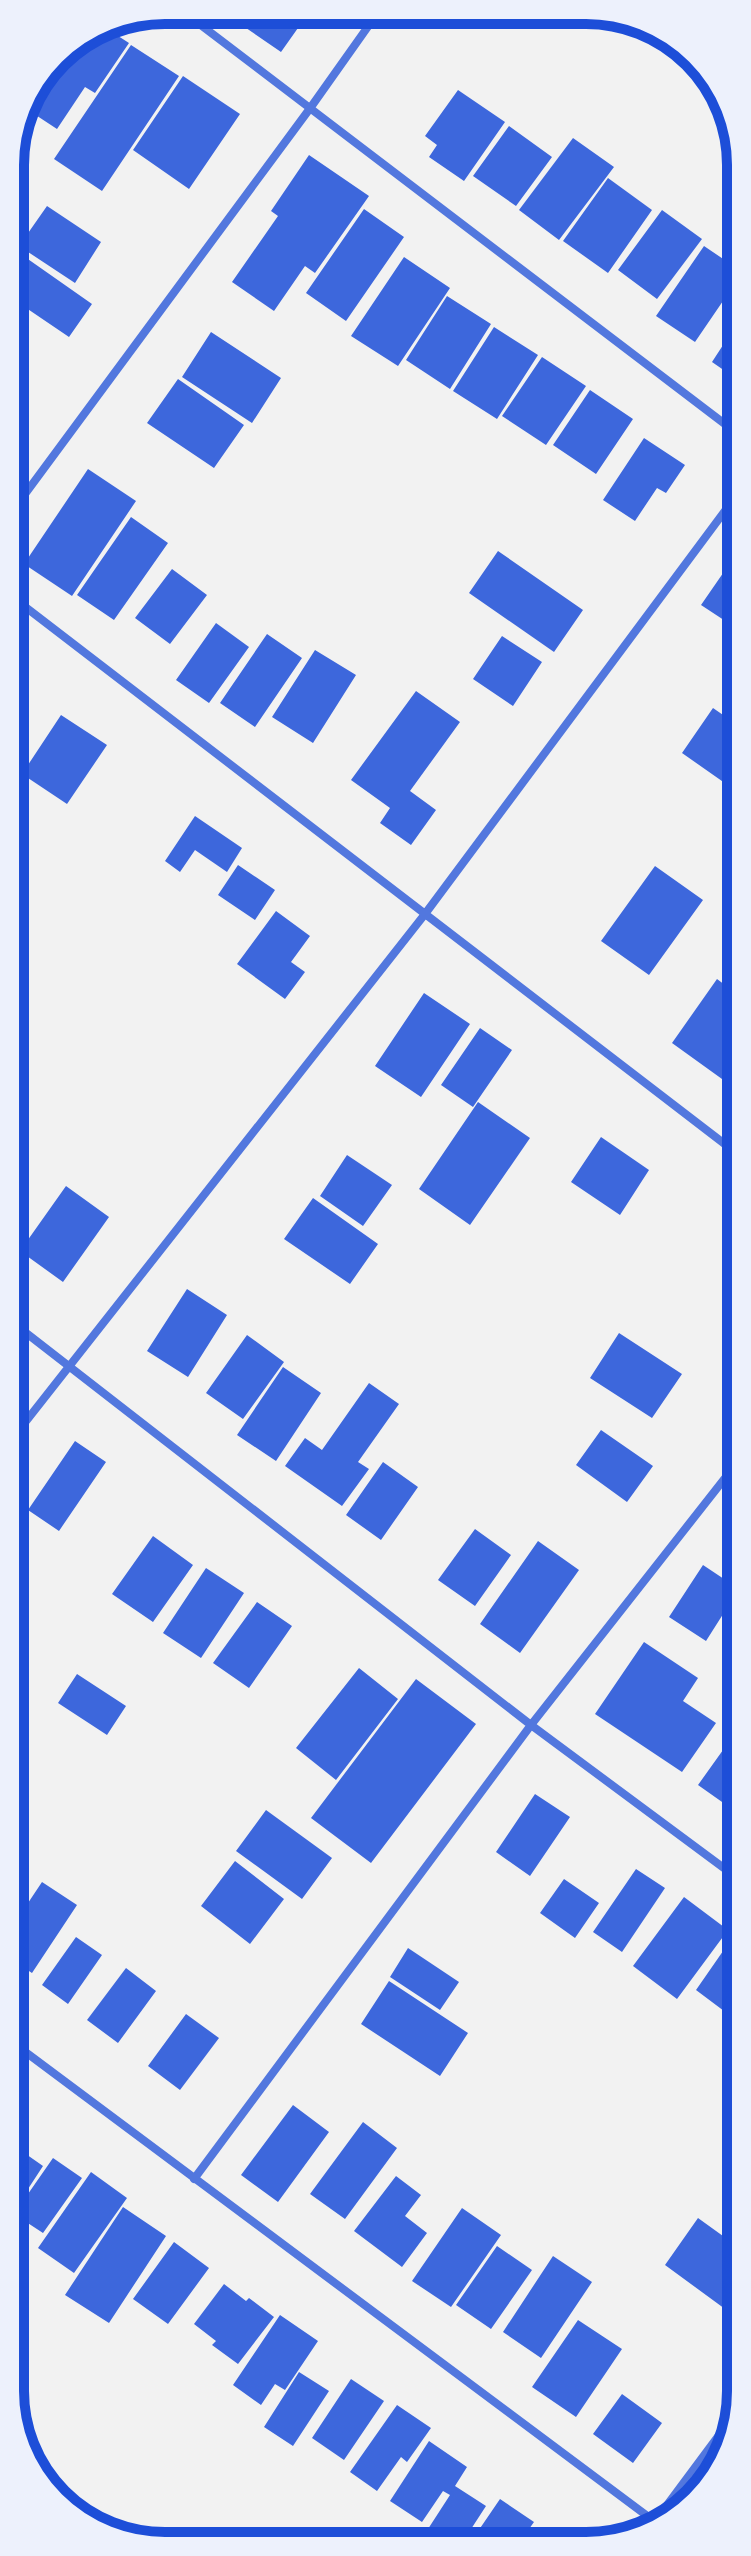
<svg xmlns="http://www.w3.org/2000/svg" width="751" height="2556" font-family="'Roboto Serif',serif">
<style>
.building{fill:#3d67dc}
.lines{fill:none;stroke-linecap:round;stroke-linejoin:round}
.minor{stroke:#5277de;stroke-width:8}
.rim{fill:none;stroke:#1d4ed8;stroke-width:10}
</style>
<rect width="100%" height="100%" fill="#f2f2f2"/>
<path class="building" d="M230,10l80,1 -29,41 -54,-37z
M101,25l28,18 -34,50 -10,-6 -28,42 -35,-23 34,-51z
M131,45l48,31 -77,115 -48,-32z
M183,76l57,38 -51,75 -56,-39z
M458,90l47,32 -41,59 -35,-24 8,-12 -12,-9z
M509,126l43,31 -36,49 -43,-30z
M573,138l41,29 -55,73 -40,-30z
M309,155l60,41 -54,77 -10,-7 -31,45 -42,-29 46,-66 -7,-5z
M608,178l44,32 -44,63 -45,-32z
M47,206l54,36 -26,41 -56,-37z
M364,209l40,28 -58,84 -40,-28z
M662,210l40,29 -45,60 -39,-29z
M704,246l34,23v10l-43,63 -39,-26z
M15,250l77,54 -23,33 -59,-40v-40z
M404,257l46,31 -52,78 -47,-30z
M447,296l44,28 -41,65 -44,-29z
M738,322v58l-26,-18z
M494,327l44,28 -41,64 -44,-28z
M211,332l70,46 -29,45 -70,-46z
M542,357l44,29 -40,59 -44,-29z
M178,379l66,46 -30,43 -67,-45z
M590,390l43,29 -37,55 -43,-29z
M11,405l10,7 -10,14z
M644,438l41,27 -19,28 -9,-5 -22,33 -32,-21z
M88,469l48,32 -64,95 -48,-32z
M131,517l37,26 -54,77 -37,-25z
M739,550v80l-38,-25z
M498,551l85,59 -29,42 -85,-59z
M172,569l35,26 -37,49 -35,-26z
M216,623l33,24 -40,56 -33,-23z
M267,634l35,24 -47,69 -35,-24z
M502,636l40,26 -29,44 -40,-27z
M315,650l41,25 -43,68 -41,-26z
M416,691l44,31 -50,69 26,19 -25,35 -31,-22 10,-15 -39,-28z
M713,708l26,18v67l-57,-40z
M61,715l46,30 -40,59 -45,-30z
M195,816l47,32 -15,24 -32,-22 -15,22 -15,-11z
M238,865l37,25 -20,30 -37,-25z
M655,866l48,34 -54,75 -48,-34z
M276,911l34,25 -19,26 14,10 -20,27 -48,-35z
M717,979l16,12 -7,10 13,9v8l-4,7 4,3v26l-17,25 -50,-36z
M424,993l46,31 -49,73 -46,-31z
M480,1028l32,22 -39,57 -32,-22z
M739,1065v29l-14,-9z
M478,1102l52,36 -60,87 -51,-36z
M601,1137l48,33 -29,45 -49,-33z
M347,1155l45,30 -29,41 -43,-30z
M66,1186l43,31 -46,65 -43,-31z
M313,1198l65,46 -28,40 -66,-45z
M12,1205l12,10 -12,16z
M187,1289l40,26 -39,62 -41,-26z
M619,1333l63,41 -30,44 -62,-40z
M247,1335l37,27 -41,57 -37,-26z
M283,1367l38,26 -45,68 -39,-26z
M369,1383l30,21 -41,58 11,7 -27,37 -57,-40 20,-28 17,12z
M601,1430l52,36 -26,36 -51,-37z
M75,1441l31,21 -47,69 -31,-21z
M383,1462l35,25 -37,53 -35,-25z
M475,1529l36,26 -36,51 -37,-26z
M153,1536l40,29 -40,57 -41,-28z
M538,1541l41,29 -59,83 -40,-29z
M703,1565l36,24 -33,52 -37,-24z
M206,1568l38,25 -43,65 -38,-25z
M257,1602l35,24 -43,62 -36,-25z
M644,1642l54,36 -15,23 33,22 -34,49 -87,-58z
M359,1668l39,31 -62,81 -40,-32z
M77,1674l49,32 -19,29 -49,-32z
M416,1679l60,45 -105,139 -60,-45z
M733,1736l7,5v57l-8,11 -34,-24z
M535,1794l35,23 -40,59 -34,-24z
M266,1810l66,48 -30,41 -66,-48z
M235,1861l49,38 -34,45 -49,-38z
M636,1869l29,19 -43,64 -29,-20z
M564,1879l35,24 -24,35 -35,-25z
M42,1882l35,23 -45,68 -20,-13v-33z
M684,1897l44,33 -51,69 -44,-33z
M76,1937l26,18 -34,49 -26,-19z
M730,1941l10,7v41l-16,22 -28,-21z
M408,1948l51,34 -19,28 -50,-33z
M126,1968l30,23 -38,52 -31,-23z
M389,1981l79,52 -28,43 -79,-52z
M186,2014l33,24 -39,52 -32,-24z
M293,2105l36,27 -51,70 -37,-27z
M363,2122l34,26 -52,71 -35,-25z
M13,2145l30,21 -30,46z
M53,2158l29,20 -39,55 -29,-19z
M91,2172l36,26 -53,75 -36,-25z
M396,2176l25,19 -16,21 22,17 -25,34 -48,-36z
M123,2207l43,29 -57,87 -44,-28z
M462,2208l39,27 -50,72 -39,-26z
M698,2218l43,31v62l-5,6 -71,-52z
M174,2242l35,26 -41,56 -35,-25z
M497,2246l35,24 -41,59 -35,-24z
M553,2256l39,26 -51,76 -38,-26z
M224,2284l22,17 3,-3 25,19 -36,47 -26,-19 4,-4 -22,-17z
M280,2315l38,26 -33,49 -10,-6 -14,21 -28,-20z
M578,2320l44,29 -46,68 -44,-30z
M299,2372l30,19 -36,55 -29,-19z
M351,2379l33,22 -40,59 -32,-22z
M622,2394l40,29 -29,40 -40,-29z
M397,2405l34,23 -24,34 -6,-5 -24,34 -27,-19z
M429,2441l38,26 -12,19 31,20 -24,37h-11l-23,-14 22,-34 -7,-4 -21,31 -32,-21z
M500,2499l34,23 -15,21h-49z"/>
<g class="lines">
<path class="minor" d="M181,10l557,424
M11,513l300,-406 68,-96
M11,596l728,559
M12,1322l519,403 209,155
M12,1439l413,-525 314,-422
M12,2042l642,479
M194,2179l337,-454 209,-266
M656,2520l81,-109"/>
</g>
<path d="M0 0H751V2556H0ZM165 24H586A141 141 0 0 1 727 165V2391A141 141 0 0 1 586 2532H165A141 141 0 0 1 24 2391V165A141 141 0 0 1 165 24Z" fill="#edf1fc" fill-rule="evenodd"/>
<path class="rim" d="M165 24H586A141 141 0 0 1 727 165V2391A141 141 0 0 1 586 2532H165A141 141 0 0 1 24 2391V165A141 141 0 0 1 165 24Z"/>
</svg>
